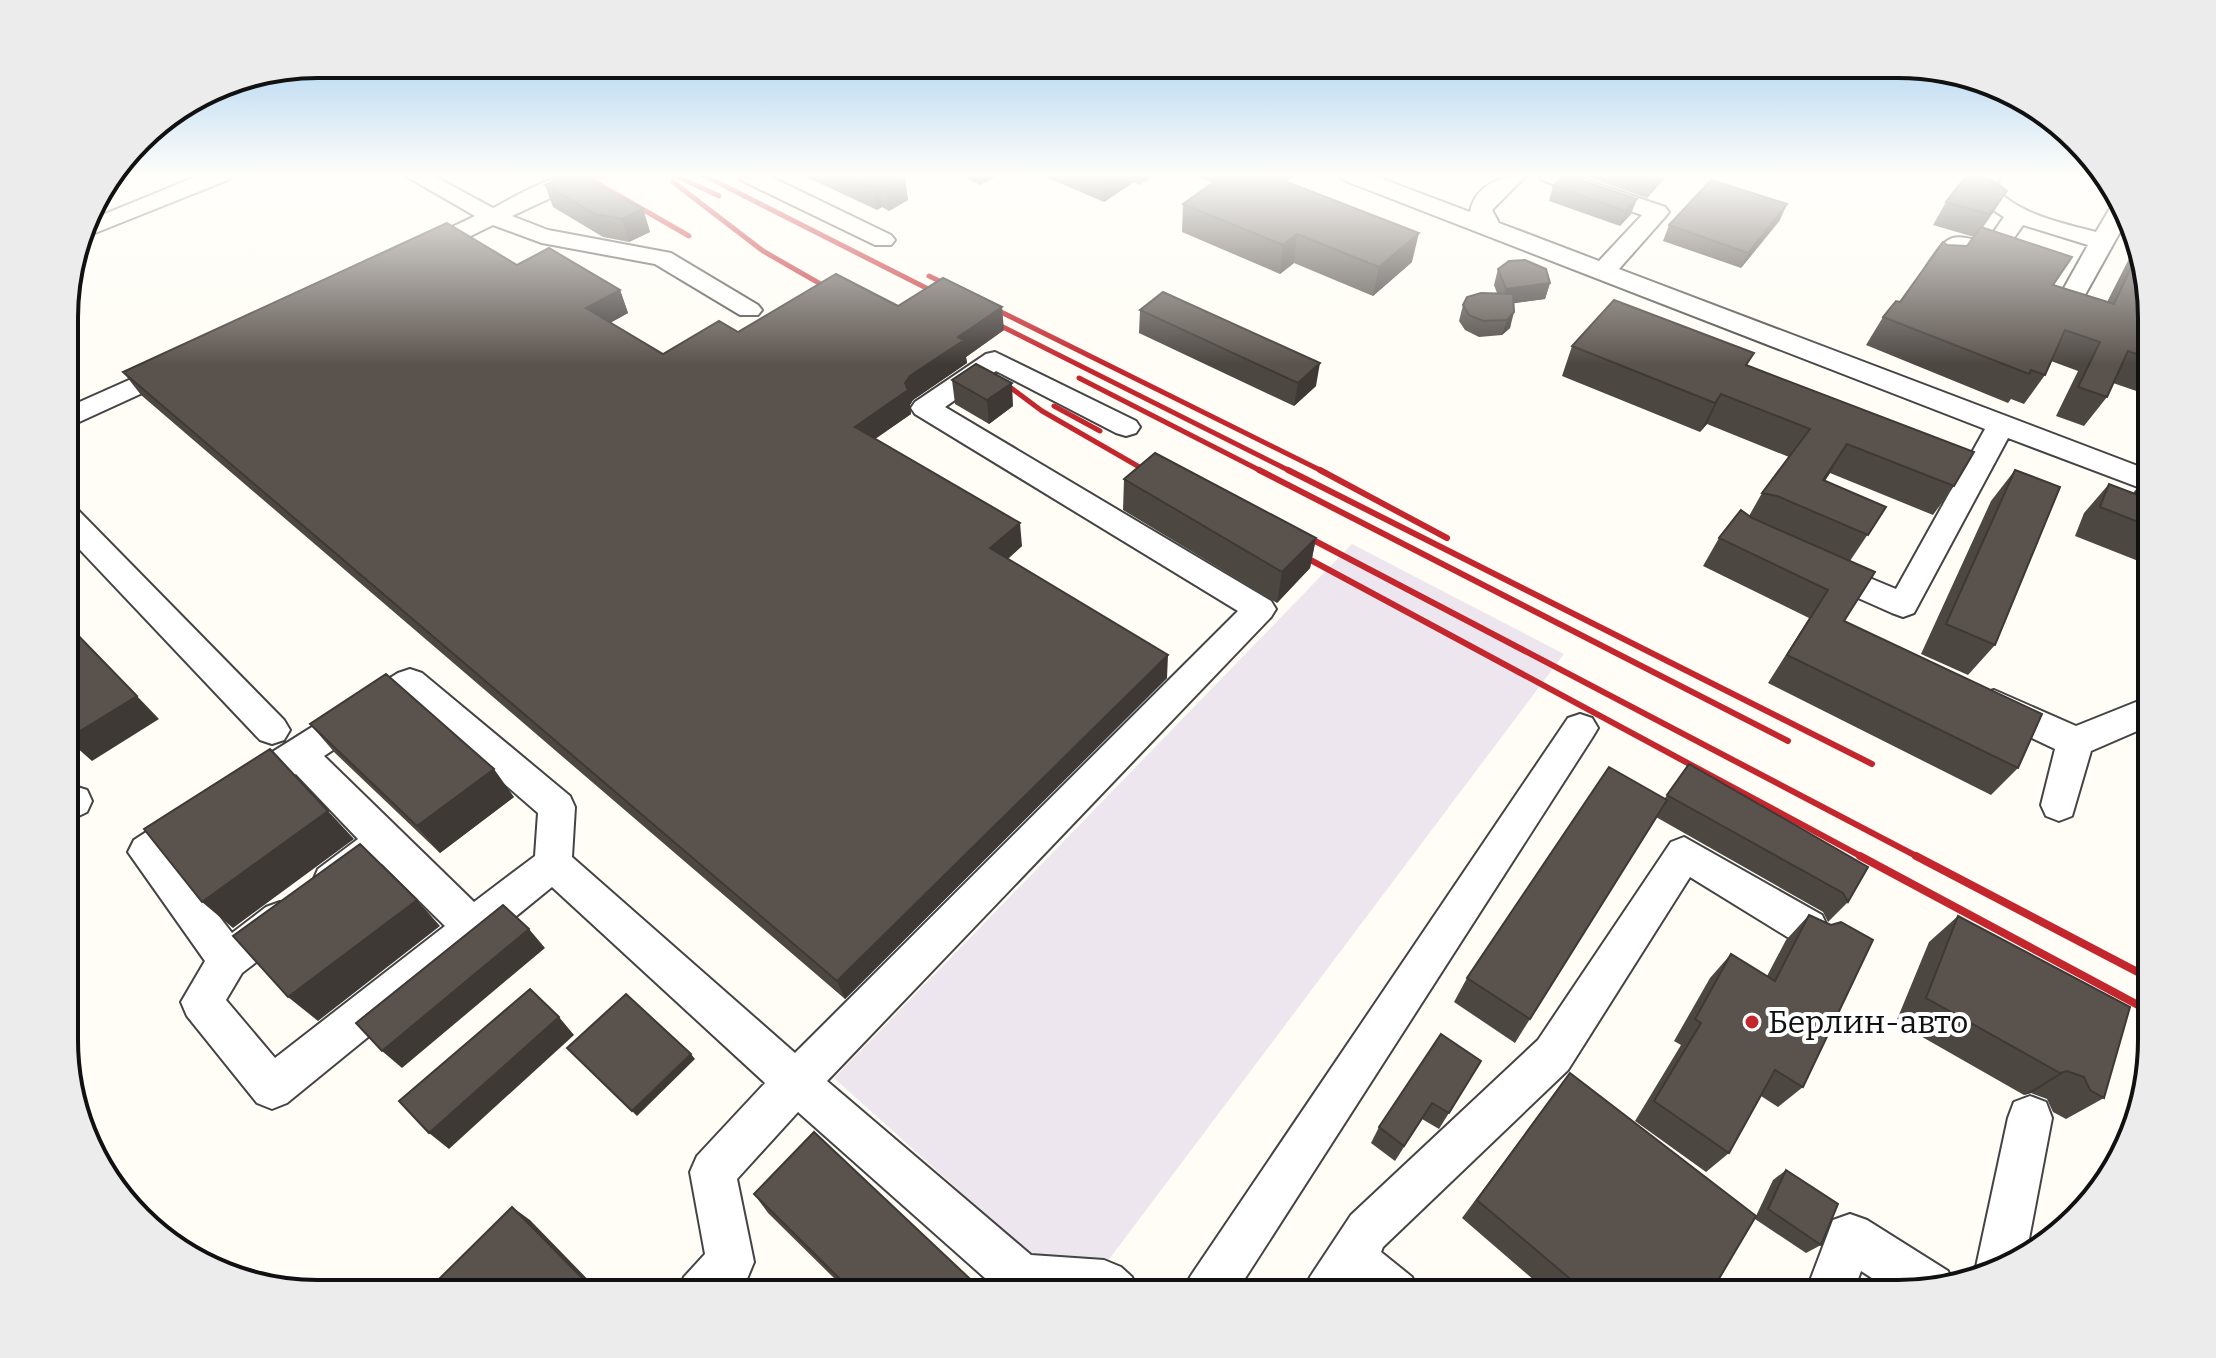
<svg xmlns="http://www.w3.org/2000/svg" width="2216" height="1358" font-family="Bitter,serif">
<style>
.industrial{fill:#eee6ef}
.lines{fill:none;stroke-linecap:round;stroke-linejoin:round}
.minor-casing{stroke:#444;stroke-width:4}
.minor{fill:#fff;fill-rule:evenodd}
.rail-far2{stroke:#c4262e;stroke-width:5}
.rail-far1{stroke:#c4262e;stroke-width:6}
.rail{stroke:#c4262e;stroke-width:8}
.wall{fill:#4d4742}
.shaded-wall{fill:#3f3936}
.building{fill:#5a524d;stroke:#3f3936;stroke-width:2}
.poi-dot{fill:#c4262e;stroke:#fff;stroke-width:3}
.labels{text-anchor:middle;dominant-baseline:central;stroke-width:8;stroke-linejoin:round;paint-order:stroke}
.near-poi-label{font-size:32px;fill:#111;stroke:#fff;text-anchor:start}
.rim{fill:none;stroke:#111;stroke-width:4}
</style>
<rect width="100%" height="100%" fill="#fffdf5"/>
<path class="industrial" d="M1352,544l212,110 -481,640h-9l-240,-216z"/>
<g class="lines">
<defs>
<path id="minor" d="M200,175h31l-3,5 -148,59 5,-17z
M404,175h28l61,33c26,-13 85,-52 107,-22l-3,5 -8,2 -15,-6 -62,29 36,14 123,23 87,52 4,5 -4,5h-18l-85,-51 -113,-21 -49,-18 -63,31h-18l-3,-5 3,-5 63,-30z
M738,175h29l124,60 4,5 -4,5h-16l-134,-65z
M1340,175h32l98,37c5,-27 32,-37 57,-37l-35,35 7,13 100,38 43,-46 -100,-35 -3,-5h33l93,32 4,5 -4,5 -46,52 532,202v21l-143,-54 -94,175 -11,4 -11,-4 -79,-35 -5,-8 5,-8 11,-3 72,30 89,-160 -642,-249z
M1979,175h22l-6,13c25,27 67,35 101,44l16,-27 6,-2 7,20 -49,88h-18l-4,-5 34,-61 -65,-20 -23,33 -9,2 -29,-8 -14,19h-18l-3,-5c21,-31 22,-34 59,-23l18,-26 -20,-13 -12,-15z
M995,352l141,69 4,6 -4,6 -10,3 -10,-3 -120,-62 -51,36 326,194 5,8 -5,8 -444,464 204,174 73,5 17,7 11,10 7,17h-136l-205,-182 -61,67 17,83 -7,17 -14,15h-56l7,-17 21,-23 -15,-82 7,-16 68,-73 -213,-196 -265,216 -15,6 -15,-6 -70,-87 -6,-14 24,-41 -77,-109 6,-12 48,-31 13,-5 13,5 6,11 -6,11 -36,25 60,77 34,-26 14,-5 14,5 6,13 -6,13 -52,40 -16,27 49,58 170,-132 -63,-62 -36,29 -14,5 -14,-5 -5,-12 5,-12 40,-30 -62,-65c-19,13 -38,32 -62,24l-5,-11 5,-11 164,-103 12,-4 12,4 148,123 5,11 -3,50 223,196 443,-442 -323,-197 -4,-6 4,-6 71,-48zM408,700l130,113 -3,43 -61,46 -150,-146z
M174,360l10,2 3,6 -3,6 -118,54v-20z
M66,506l11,3 207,211 6,10 -6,10 -12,4 -12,-4 -194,-205z
M1994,690l82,36 75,-30v29l-60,26 -19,65 -13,5 -13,-5 -5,-11 14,-56 -73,-35 -5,-10 5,-10z
M1580,714l12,4 6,10 -6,10 -357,556h-52l7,-17 378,-559z
M74,786l13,4 5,11 -5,11 -21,10v-34z
M1684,837l138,78 6,13 -6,13 -14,5 -14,-5 -104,-64 -122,193 -185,177 -2,5 31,25 7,17h-116l7,-17 41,-62 187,-175 133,-198z
M2030,1096l16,6 6,16 -27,142 -46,14 -3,-7 32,-149 6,-16z
M1850,1214l17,6 81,51 4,11c-50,15 -46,18 -91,-11l-8,22 -48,1 28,-74z"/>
</defs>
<use href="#minor" class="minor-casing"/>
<use href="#minor" class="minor"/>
<path class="rail-far2" d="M583,175l106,61
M674,175l45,21
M703,175l243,123
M673,182l90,69 75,43
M929,276l29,14
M983,303l341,169
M985,318l307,154
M995,376l47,35 106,61
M1079,378l184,94
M1054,406l46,25"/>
<path class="rail-far1" d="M1145,470l13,8
M1259,470l529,271
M1288,470l584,294
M1320,470l127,68
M1298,532l622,326
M1292,550l572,308"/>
<path class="rail" d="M1860,856l291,156
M1916,856l235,123"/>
</g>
<path class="wall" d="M802,175h99l7,25 -19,11 -7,-4 -5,3z
M961,175h37l-18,10z
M1041,175h113l-15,10 -5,-3 -30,20z
M1195,175h100l-9,7 126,80 -39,34 -79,-33 -14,11 -98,-42 1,-28 30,-21 -18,-7z
M1565,175l66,39 -11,12 -71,-25 4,-15z
M1582,175h83l-2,5 -16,18z
M545,185l98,24 7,23 -21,10 -26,-5 -50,-30z
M2007,191l-25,37 71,57 54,17 27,-53 17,52v95l-38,-13 -6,14 -23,29 -28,-10 22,-45 -27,-10 -6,14 -21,29 -13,-5 -3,4 -142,-58 17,-28 17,-15 47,-57 20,1 7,-9 -41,-12 13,-23z
M1780,220l-39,48 -78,-27 6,-16z
M517,265l103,25 8,23 -18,10 53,31 75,-22 160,-26 106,24 -38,27 1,6 -54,37 -3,5 1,9 -36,25 147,107 -14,13 159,119 -322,321 -704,-604 -18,-23z
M1498,269l52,14 -5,16 -31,4 -4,25 -8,7 -23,2 -14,-7 -6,-9 4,-16 34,-12 -3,-8z
M1140,310l176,76 -22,20 -155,-73z
M1572,346l176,20 206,120 -21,29 -103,-42 -5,8 61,26 -36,54 -6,60 174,147 -27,27 -223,-112 41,-65 -106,-52 16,-28 30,-22 13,-23 27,-36 -82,-33 -7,8 -138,-56z
M952,380l61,26 -24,18 -34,-20z
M2015,470l-20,175 -27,30 -47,-21 70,-153z
M2151,472v94l-76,-30 9,-23 25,-29 24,9z
M1124,479l192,59 -6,30 -33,35 -154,-93z
M310,724l204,73 -74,56 -105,-100z
M1689,764l179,103 -20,35 -20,20 -5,-10 -167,-95 -141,226 -61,-41 13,-24 198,-180z
M1809,915l-6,172 -25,20 -17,-11 -32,57 -23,19 -71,-51 46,-76 -7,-4 36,-63 21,-24 36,22 19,-36z
M1958,916l146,182 -38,21 -13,-7 -6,-13 -16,-6 -7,2 -128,-73 33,-80z
M1481,1061l-42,68 -17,-10 -27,42 -24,-18 8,-16z
M1570,1073l186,143 17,-36 13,-10 35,75 -15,8 -51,-34 -45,75h-160l-88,-76z
M754,1194l232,100 -147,-11 -71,-70z"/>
<path class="shaded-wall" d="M114,175h20l-29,12z
M979,175h19l-18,10z
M1113,175h21v7l-30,20v-21z
M1139,175h15l-15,10z
M1264,175h31l-34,26z
M1656,175h9l-2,5 -16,18z
M905,177l3,23 -19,11 -3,-23z
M878,185l4,22 -5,3 -4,-23z
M2007,191l-14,22 -17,24 13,-23z
M1637,199l-6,15 -11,12 5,-15z
M1787,204l-7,16 -39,48 7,-15z
M643,209l7,23 -21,10 -7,-23z
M1419,233l-7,29 -39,34 6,-29z
M1297,234l-3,29 -14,11 3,-29z
M1550,283l-5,16 -44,6 5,-16z
M620,290l8,23 -33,18 -9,-23z
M1002,307l2,23 -38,27 1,6 -54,37 -3,5 1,9 -52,36 -4,-23 50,-44 5,-7 48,-39z
M1514,312l-4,16 -8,7 5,-15z
M1320,363l-4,23 -22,20 4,-23z
M1012,383l1,23 -24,18 -2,-24z
M1721,394l-14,30 -7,8 15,-29z
M1847,444l-17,29 -25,36 18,-29z
M1020,523l2,23 -29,25 -3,-23z
M1316,538l-6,30 -33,35 5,-31z
M66,622l93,97 -67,42 -25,-22z
M1168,655l-1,23 -322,321 -8,-18z
M494,769l20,28 -74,56 -23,-27z
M328,811l26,28 -121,89 -31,-26z
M417,900l23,26 -122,95 -30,-24z
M529,929l16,19 -143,120 -20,-17z
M559,1017l15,18 -125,114 -20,-16z
M691,1054l4,5 -58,57 -5,-5z
M2067,1071l-36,22 -7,2 36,-22z
M512,1207l18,13 72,74h-18z"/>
<path class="building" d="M566,175h12l65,34 -21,10 -27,-5 -50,-29z
M846,175h55l4,2 -19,11 -8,-3 -5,2z
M1090,175h23l-9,6z
M1224,175h45l150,58 -40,34 -82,-33 -14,11 -100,-41z
M1565,175h2l70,24 -12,12 -72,-25z
M1967,175h7l20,6 13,10 -18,23 -43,-12z
M1711,180l76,24 -39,49 -79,-28z
M447,223l70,42 32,-17 71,42 -34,18 77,46 56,-33 19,11 98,-58 62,32 45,-28 59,29 -44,30 6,3 -54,36 -5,7 3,7 -53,37 165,96 -30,25 178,107 -331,326 -714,-609z
M1981,227l91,30 -19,28 61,19 22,-47 15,44v58l-23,-8 -21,46 -29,-10 22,-45 -35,-12 -20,45 -14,-5 -2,4 -146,-57 13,-16 4,1 43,-60 4,3 20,1z
M1525,260l21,9 4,14 -44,6 -8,-20 11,-8z
M1163,292l157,71 -22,20 -158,-73z
M1481,293l32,1 1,18 -7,8 -24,1 -14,-6 -6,-10 4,-8z
M1614,300l140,53 -8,12 228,87 -20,34 -107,-42 -24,36 63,27 -18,28 -91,-39 -15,-3 48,-64 -89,-35 -6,9 -143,-57z
M976,364l36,19 -25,17 -35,-20z
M1155,453l161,85 -34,34 -158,-93z
M2015,470l45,17 -65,158 -49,-21z
M2151,479v48l-51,-20 9,-23 34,13z
M1741,510l11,8 123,54 -31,49 198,93 -24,54 -231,-113 41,-65 -109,-52z
M66,623l71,73 -70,43 -1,-1z
M386,674l108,95 -77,57 -107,-102z
M270,749l58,62 -126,91 -58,-73z
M1689,764l179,103 -20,35 -5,-9 -176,-98z
M1609,767l58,33 -137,219 -63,-41z
M360,844l57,56 -129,97 -55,-61z
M503,905l26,24 -147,122 -26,-28z
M1809,915l22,10 10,-3 32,18 -70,147 -28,-17 -46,83 -75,-52 47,-78 -6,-4 36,-65 44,27z
M1958,916l172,91 -26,91 -14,-8 -6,-13 -17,-6 -7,2 -134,-75z
M530,989l29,28 -130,116 -30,-32z
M626,994l65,60 -59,57 -65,-63z
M1441,1034l40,27 -32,52 -17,-10 -28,43 -25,-19z
M1570,1073l186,143 -46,78h-122l-111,-94z
M814,1132l172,162h-156l12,-13 -88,-87z
M1786,1170l52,34 -17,41 -53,-36z
M512,1207l79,80 -7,7h-140l-9,-11z"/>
<linearGradient id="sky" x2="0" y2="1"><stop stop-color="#95c6ee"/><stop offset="0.48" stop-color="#fffefa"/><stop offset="1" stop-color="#fffefa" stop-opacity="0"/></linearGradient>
<rect width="2216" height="365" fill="url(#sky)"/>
<circle class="poi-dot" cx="1752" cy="1022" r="8"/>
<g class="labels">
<g class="near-poi-label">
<text x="1768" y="1022">Берлин-авто</text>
</g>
</g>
<path d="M0 0H2216V1358H0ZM318 78H1898A240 240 0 0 1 2138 318V1040A240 240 0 0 1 1898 1280H318A240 240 0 0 1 78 1040V318A240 240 0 0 1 318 78Z" fill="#ececec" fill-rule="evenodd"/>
<path class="rim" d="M318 78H1898A240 240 0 0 1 2138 318V1040A240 240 0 0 1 1898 1280H318A240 240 0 0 1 78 1040V318A240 240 0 0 1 318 78Z"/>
</svg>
